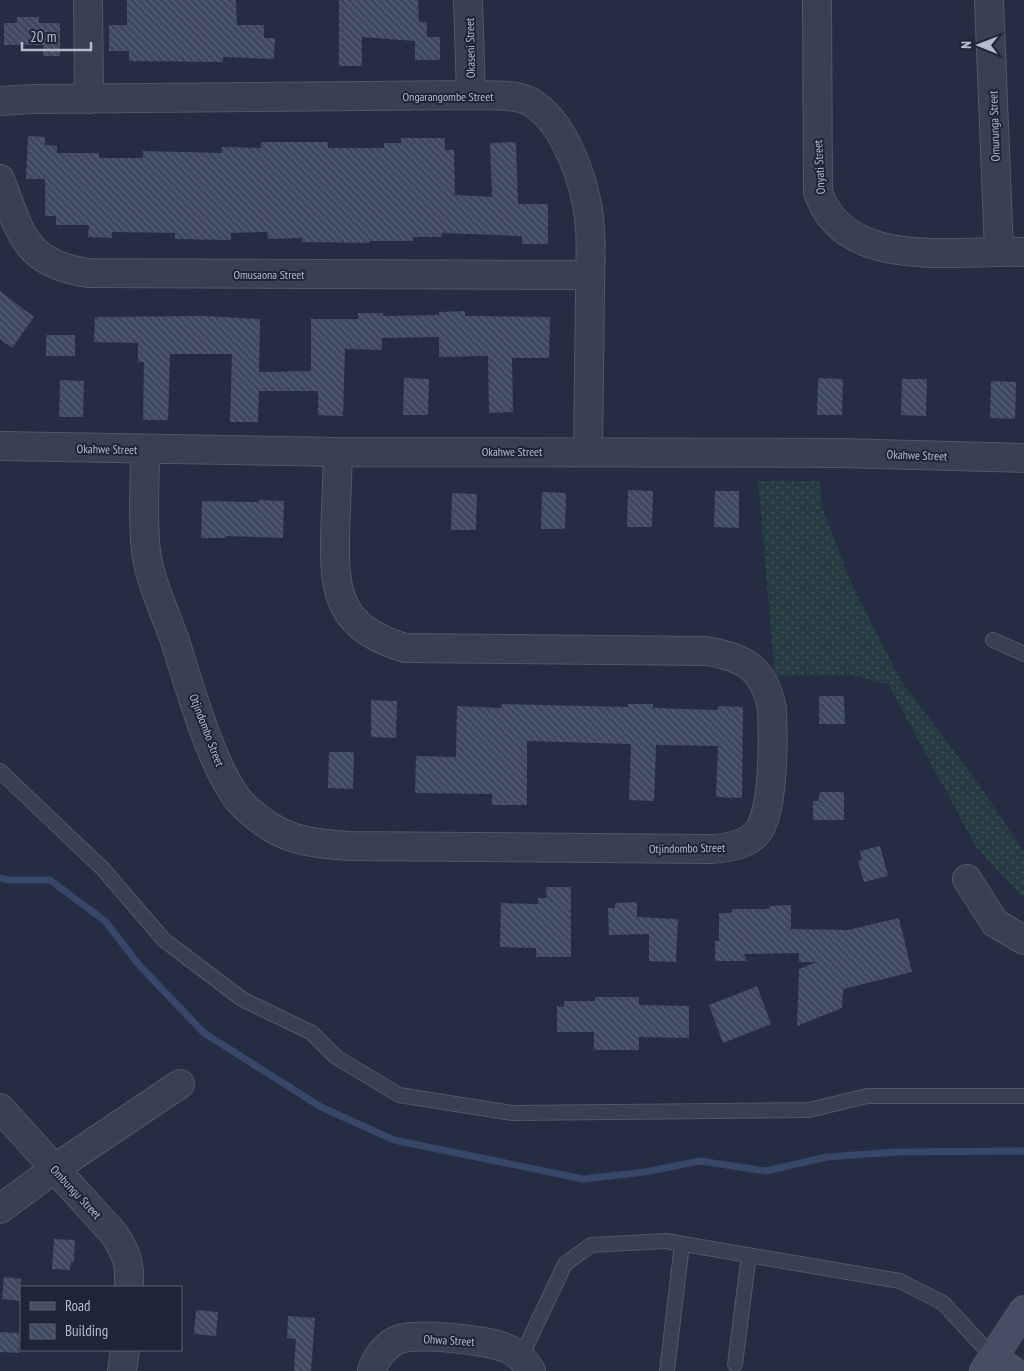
<svg xmlns="http://www.w3.org/2000/svg" width="1024" height="1371" font-family="'PT Sans Narrow',sans-serif">
<style>
.grass{fill:url(#grass-dots)}
.lines{fill:none;stroke-linecap:round;stroke-linejoin:round}
.stream{stroke:#384769;stroke-width:7}
.building{fill:url(#building-back-hatch)}
.lane-casing{stroke:#515868;stroke-width:16}
.street-casing{stroke:#515868;stroke-width:30}
.secondary-casing{stroke:#515868;stroke-width:30}
.lane{stroke:#394051;stroke-width:14}
.street{stroke:#394051;stroke-width:28}
.secondary{stroke:#474e64;stroke-width:28}
.labels{text-anchor:middle;dominant-baseline:central;stroke-width:4;stroke-linejoin:round;paint-order:stroke}
.street-label{font-size:12px;fill:#b5bbcb;stroke:#1d2536}
</style>
<defs>
<pattern id="grass-dots" width="8" height="8" patternUnits="userSpaceOnUse" patternTransform="scale(1.25)"><rect width="8" height="8" fill="#263c42"/><path d="M2 2h.1M6 6h.1" fill="none" stroke="#43565c" stroke-width="1.8" stroke-linecap="round"/></pattern>
<pattern id="building-back-hatch" width="6" height="6" patternUnits="userSpaceOnUse" patternTransform="scale(1.25)"><rect width="6" height="6" fill="#3e485f"/><path d="M-1 5l2 2M0 0l6 6M5-1l2 2" fill="none" stroke="#586075"/></pattern>
</defs>
<rect width="100%" height="100%" fill="#242d41"/>
<path class="grass" d="M758,481h62l2,26 31,80 48,94 75,99 48,72v47l-48,-52 -88,-163 -37,-9 -76,1z"/>
<g class="lines">
<path class="stream" d="M0,878l9,2h41l55,41 35,45 64,67 117,74 73,33 189,39 62,-7 55,-11 66,10 61,-14 69,-5 128,-1"/>
</g>
<path class="building" d="M127,0h109l1,25h27v13h11l-1,21 -51,-2v5l-94,-1v-10h-20v-26h18z
M339,0h79l1,22h8v15h13v23h-25v-19l-53,-4v29h-23z
M17,17h22v6h21v33h-17v-11h-39v-22h13z
M28,136l17,1v8l12,1v7h42v5h44v-7l79,2v-6l39,1v-6h67v6h56v-5h17v-5h44v12h9l1,45 37,2 -2,-54 26,-1 2,62h30v40h-26v-8l-80,-3v4h-29v4h-44v2l-67,-1v-4l-34,1 -1,-7 -36,1v7l-56,-1v-6l-63,-1v6l-24,-1 1,-12h-33v-9h-11v-37h-19z
M0,291l34,26 -22,31 -12,-9z
M465,311v5l85,1 -1,41h-37l1,54 -24,1 -1,-57 -49,1v-20l-57,1v12l-37,-1 -2,67 -25,-1v-24h-59l-1,31h-28l2,-68h-62l-2,66h-25l1,-58h-6v-19l-44,-1 1,-25 108,-1 57,3 -1,53 52,-1v-52h47v-6h25v3l56,-1v-3z
M46,335h29v21h-29z
M404,378l25,1 -1,36h-25z
M818,378l25,1 -1,36h-25z
M902,379h25l-1,37 -25,-1z
M60,380l24,1 -1,36h-24z
M991,381l25,1 -1,37 -25,-1z
M628,490l25,1 -1,36h-25z
M715,491h24v37l-25,-1z
M542,492l24,1 -1,36h-24z
M452,493l25,1 -1,36h-25z
M259,500l25,1 -1,37 -57,-2v2h-25l1,-37 57,1z
M819,696h25l1,28h-26z
M371,700l26,1 -1,37 -25,-1z
M502,704l126,3v-3h25v4l65,2v-4l25,1 -1,91 -26,-1 2,-51 -62,-1 -2,56 -25,-1 2,-56 -104,-3v64h-35v-11l-77,-1 1,-37 40,1 1,-51 44,2z
M329,752h25l-1,37 -25,-1z
M820,792h24v28h-31v-19h5z
M880,846l8,30 -24,6 -6,-21 4,-1 -2,-9z
M546,887h25v70h-35v-9l-36,-1 1,-44 37,1v-6h9z
M637,902v15l41,2 -2,43 -27,-1v-27l-40,1 -1,-27h7v-5z
M791,905v24l57,1 51,-12 13,54 -69,17 -1,19 -45,18 2,-57 17,-7h-17v-9l-55,1 3,7h-32v-20h4v-28h13v-4h37v-3z
M757,986l14,38 -48,19 -14,-38z
M595,997h44v8l50,1v32l-50,-1v13h-45v-18h-37v-26l7,1v-6h31z
M54,1239l21,1 -1,22h-3l-1,8 -18,-1z
M4,1277l17,2v22l-19,-2z
M196,1310l22,2 -2,24 -22,-2z
M288,1316l27,2 -4,53h-17l2,-32 -9,-1z
M0,1332l19,1v20l-19,-1z"/>
<g class="lines">
<defs>
<path id="lane" d="M993,640l31,14
M0,771l103,98 61,71 78,59 70,34 24,24 63,38 113,18 297,-3 58,-14h157
M521,1357l44,-93 26,-19 75,-4 234,40 43,22 50,54
M735,1364l14,-109
M667,1371l15,-127"/>
<path id="street" d="M88,0l1,99
M468,0l3,95
M817,0l1,192c27,81 139,57 206,60
M989,0l10,251
M0,101l33,-2 438,-4c18,1 43,-2 60,7 30,18 48,65 55,98 7,30 4,64 4,95 -1,52 -1,104 -2,156
M0,179c21,54 23,84 88,94l502,2
M0,446l338,6 502,1 184,5
M145,449c0,34 -3,69 1,102 4,31 19,61 29,90 14,43 39,137 70,166 35,33 58,35 103,39l362,3c16,-1 34,-3 46,-15 19,-19 17,-98 16,-125 -8,-41 -28,-52 -66,-58l-301,-3c-64,-20 -71,-50 -70,-111 1,-29 2,-57 3,-85
M967,879l28,44 29,17
M0,1108l115,127c12,20 15,28 14,52
M0,1209l54,-40 126,-85
M122,1371l3,-21
M372,1371c3,-12 12,-24 23,-30 15,-10 93,-1 111,7 11,4 19,13 25,23"/>
<path id="secondary" d="M993,1357l20,14
M984,1371l40,-61"/>
</defs>
<use href="#lane" class="lane-casing"/>
<use href="#street" class="street-casing"/>
<use href="#secondary" class="secondary-casing"/>
<use href="#lane" class="lane"/>
<use href="#street" class="street"/>
<use href="#secondary" class="secondary"/>
</g>
<g class="labels">
<g class="street-label">
<text transform="translate(470 48) rotate(-91)">Okaseni Street</text>
<text x="448" y="96">Ongarangombe Street</text>
<text transform="translate(994 126) rotate(-92)">Omurunga Street</text>
<text transform="translate(819 167) rotate(-93)">Onyati Street</text>
<text x="269" y="274">Omusaona Street</text>
<text transform="translate(107 449) rotate(1)">Okahwe Street</text>
<text x="512" y="451">Okahwe Street</text>
<text transform="translate(917 455) rotate(2)">Okahwe Street</text>
<text transform="translate(207 730) rotate(69)">Otjindombo Street</text>
<text transform="translate(687 848) rotate(-1)">Otjindombo Street</text>
<text transform="translate(76 1192) rotate(47)">Ombungu Street</text>
<text transform="translate(449 1340) rotate(3)">Ohwa Street</text>
</g>
</g>
<rect x="20" y="1286" width="162" height="65" fill="#1d2536" stroke="#5a6172"/>
<rect x="30" y="1302" width="25" height="8" fill="#474e64" stroke="#5a6172"/>
<text x="65" y="1311" font-size="15" fill="#b5bbcb">Road</text>
<rect x="30" y="1324" width="25" height="15" fill="url(#building-back-hatch)" stroke="#5a6172"/>
<text x="65" y="1336" font-size="15" fill="#b5bbcb">Building</text>
<g transform="translate(979 45) rotate(271)" stroke="#1d2536" stroke-width="4" paint-order="stroke">
<path d="M0-4L9 19L0 12L-9 19Z" fill="#b5bbcb"/>
<text y="-8" font-size="14" font-weight="bold" text-anchor="middle" fill="#b5bbcb">N</text>
</g>
<path d="M22 42v8h69v-8" fill="none" stroke="#b5bbcb" stroke-width="2.5"/>
<text x="30" y="42" font-size="15" fill="#b5bbcb" stroke="#1d2536" stroke-width="4" paint-order="stroke">20 m</text>
</svg>
